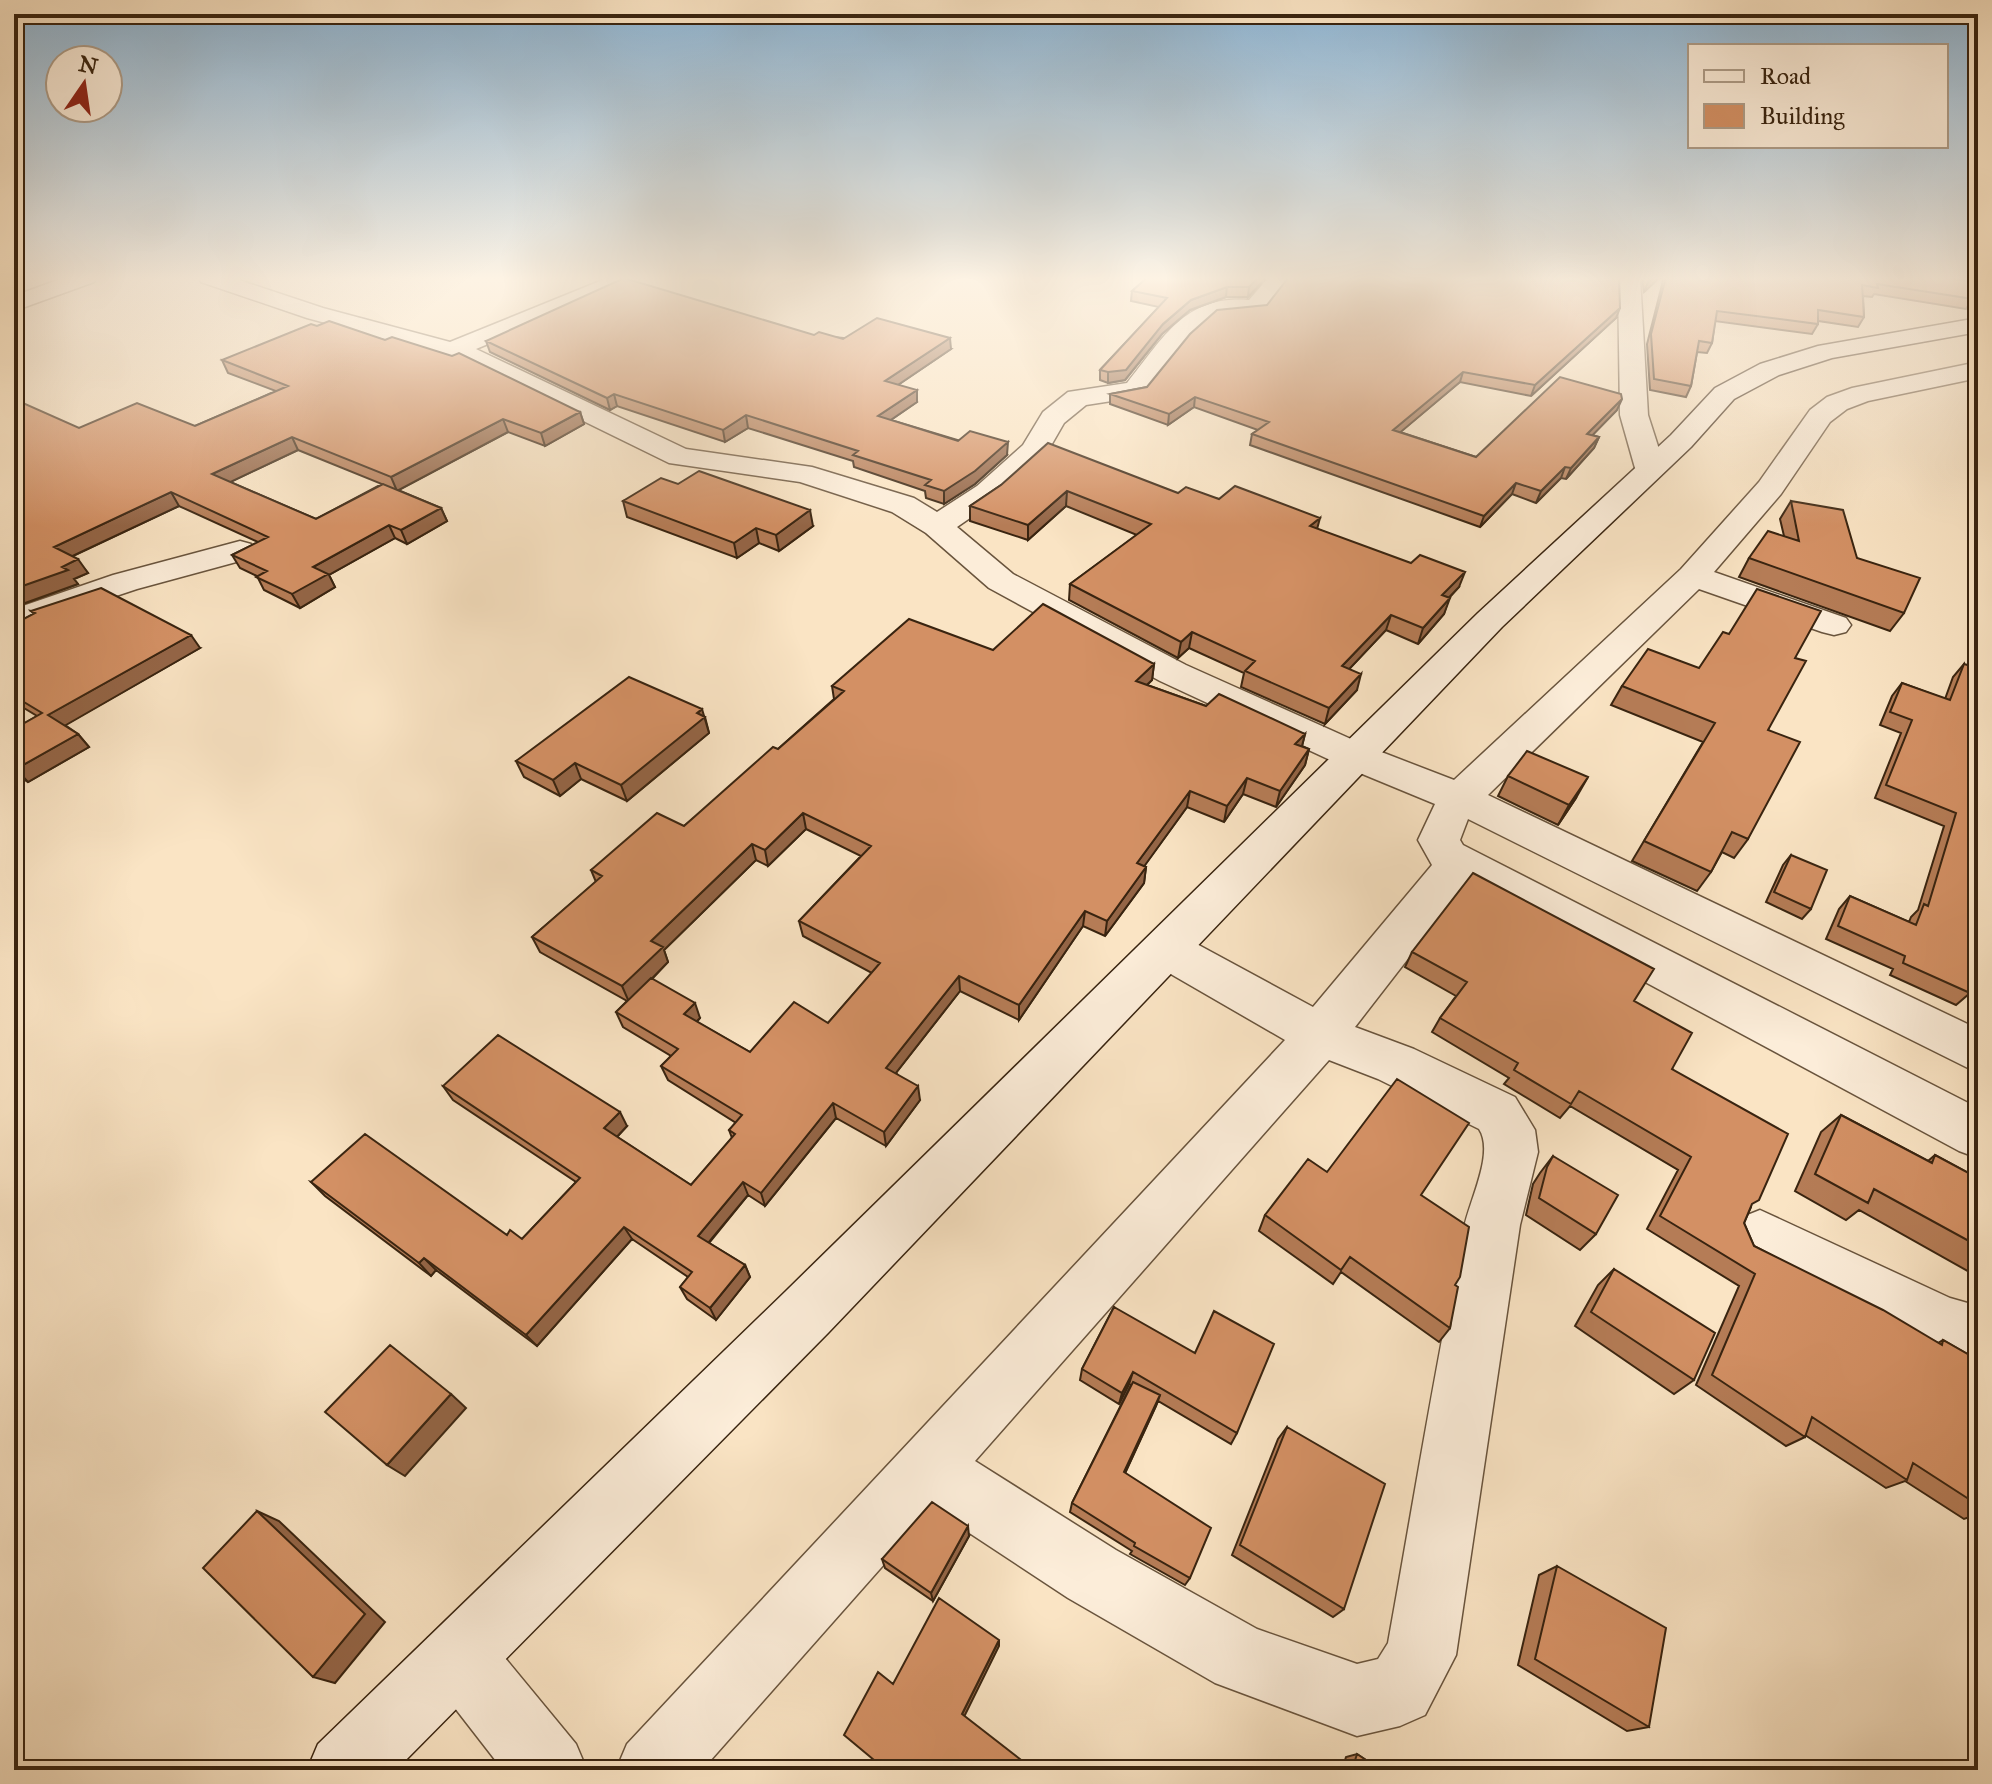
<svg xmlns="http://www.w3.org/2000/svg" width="1992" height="1784" font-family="'IM FELL Great Primer',serif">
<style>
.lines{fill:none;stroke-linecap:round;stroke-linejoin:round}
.street-casing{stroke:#69543d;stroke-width:3}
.secondary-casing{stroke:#392410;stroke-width:3}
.street{fill:#fcedd9;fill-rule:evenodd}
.secondary{fill:#fcedd9;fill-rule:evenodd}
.wall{fill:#b57c56;stroke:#392410;stroke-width:2;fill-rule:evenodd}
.shaded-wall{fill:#946546;stroke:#392410;stroke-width:2}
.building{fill:#d39064;stroke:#392410;stroke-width:2}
</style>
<rect width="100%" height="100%" fill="#fae4c4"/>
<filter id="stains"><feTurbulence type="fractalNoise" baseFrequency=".0025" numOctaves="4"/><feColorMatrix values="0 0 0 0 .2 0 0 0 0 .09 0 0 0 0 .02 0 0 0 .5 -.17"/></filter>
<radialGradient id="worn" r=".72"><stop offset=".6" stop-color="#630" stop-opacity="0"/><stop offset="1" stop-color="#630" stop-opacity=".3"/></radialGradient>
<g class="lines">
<defs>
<path id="street" d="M66,277h31l-3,5 -80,29v-15z
M198,277h32l93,31 127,34 160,-65h30l-3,5 -161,67 210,100 126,18 102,31 23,14 40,-26 46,-41 20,-33 25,-20 59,-9c36,-44 57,-88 122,-83l20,-23h23l-29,36 -49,4 -28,25 -42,54 -58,9 -22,18 -19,33 -46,42 -42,29 56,47 173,91 185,83 83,32 227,-211 78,-87 51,-72 17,-13 25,-9 126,-26v16l-110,23 -21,8 -17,13 -49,72 -67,78 132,46 5,7 -5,7 -12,3 -12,-3 -123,-43 -211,206 490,234v44l-510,-254 -8,21 3,5 515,263v50l-19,-7 -494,-266 -110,142 59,22 101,48 20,33 3,22 -18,73 -64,430 -31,60 -25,11 -43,10 -142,-53 -147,-85 -135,-89 -231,261h-86l11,-26 658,-704 -135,-78 -7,-13 7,-13 16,-5 16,5 131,71 119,-142 -14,-25 17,-36 -92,-38 -183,-85 -171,-93 -63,-55 -34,-21 -92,-30 -131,-19 -214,-105 -148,-40 -106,-36zM1329,1060l49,19 101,50c16,24 -10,72 -15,99 -29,138 -51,277 -76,415l-10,16 -21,5 -100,-35 -141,-79 -141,-89z
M1618,277h22l8,138 17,53 -5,6 -10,3 -10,-3 -5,-6 -15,-53z
M240,541l11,3 5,7 -5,7 -114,31 -123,41v-21l99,-34z
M1760,1210l190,88 28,8v60l-55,-19 -183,-91 -8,-19 8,-19z
M453,1628l48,25 75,91 11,26h-84l-52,-67 -23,-15 -10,-25 10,-25z"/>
<path id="secondary" d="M1978,318v14l-146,26 -53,17 -45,24 -43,48 -189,180 -674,706 -432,437h-89l11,-26 468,-453 692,-678 193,-178 44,-47 45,-24 58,-18z"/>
</defs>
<use href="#street" class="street-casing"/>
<use href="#secondary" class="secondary-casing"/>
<use href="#street" class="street"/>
<use href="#secondary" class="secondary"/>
</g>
<path class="wall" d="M1148,277h119l-19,20h-22l-36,13 -28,24 -37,46 -17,3 -8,-3v-10l59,-63 -28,-6 1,-10z
M1642,277h18l-16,15z
M1664,277h278l36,6v19l-7,-1 -5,8 -92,-15 -2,3 -9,-1 1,21 -6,10 -40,-6v3l-6,10 -97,-13 -3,22 -5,10 -10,-1 -6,34 -5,11 -36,-7 -3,-46z
M1267,305l349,13 -85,78 -71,-14 -60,50 76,25 141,-47 -25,25 7,2 -5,11 -28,31 -5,-1 -25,25 -24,-9 -32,33 -230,-82 2,-11 6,-4 -64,-23 -26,18 -58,-21v-10l37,-7z
M814,335l137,14 -53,36 19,17 -26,18 116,35 -32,29 -31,20 -18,-6 -1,-7 -71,-24 -1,-6 -105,-33 -23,14 -108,-36 -7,4 -120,-58 -4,-11z
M222,360l358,52 4,12 -39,22 -37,-14 -110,58 43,18 6,13 -40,23 -12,-6 -66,37 6,12 -35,21 -36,-18 -7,-14 -17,-8 -8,-13 26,-13 -79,-36 -106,50 15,17 -14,6 4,5 -64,23 65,-179 116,-2 81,-35 -48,-18zM298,450l84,34 -66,35 -86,-37z
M678,484l135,42 -34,25 -20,-8 -22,15 -110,-41 -4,-16z
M1001,485l177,8 41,6 98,30 142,58 -10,11 -5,16 -26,30 -32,-14 -37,39 8,21 -32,34 -84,-37 3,-14 -55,-25 -11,10 -109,-58 1,-16 67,-49 -71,-29 -38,34 -58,-19v-15z
M1791,501l66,57 47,55 -14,18 -151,-54 10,-19 35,-22 -4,-17z
M31,611l169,37 -135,77 13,9 11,13 -61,35 -14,-9v-44l23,-13 -23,-14v-78l20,-10z
M993,650l161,14 -2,16 -5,5 59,21 99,28 -3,12 7,3 -4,16 -29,42 -33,-13 -19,28 -37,-15 -43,59 2,1 -2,16 -39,53 -22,-10 -64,94 -59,-29 -64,82 24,27 -34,46 -50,-28 -71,88 -17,-11 -39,48 36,22 5,12 -34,43 -29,-21 -7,-12 8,-10 -56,-38 -95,107 -101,-76 -5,6 -106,-80 -14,-14 211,57 54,-57 -123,-82 -10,-14 184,40 -10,11 74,48 41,-47 -3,-8 7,-7 -68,-43 -7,-14 10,-10 -48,-29 -7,-15 11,-11 -87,-49 -8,-15 64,-55 -5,-12 93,-44 94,-77 56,-50 -2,-13zM806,829l55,27 -62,65 4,15 69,37 -44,50 -78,29 -53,-30 3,-4 -48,-39 16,-17 -4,-12 92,-90 12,6z
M1795,658l-27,72 -20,109 -14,19 -12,-6 -11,20 -14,19 -65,-30 71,-119 -92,-37 11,-19 77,-18z
M1964,664l6,329 -14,12 -66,-30 3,-6 -67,-30 13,-30 11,-13 59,26 2,-5 7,-7 26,-84 -69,-28 26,-65 -21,-8 12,-29 10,-13 43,16 8,-22z
M703,716l2,1 4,16 -82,68 -46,-22 -21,17 -36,-19 -8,-16z
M1508,776l68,22 -18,27 -60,-29z
M1791,855l20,54 -9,10 -36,-17 17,-37z
M1412,952l222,49 117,206 -7,16 10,23 184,97 5,-3 35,20v154l-14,5 -59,-38 -19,7 -81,-53v2l-19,9 -90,-61 43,-99 -92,-57 31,-59 -108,-64 -10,12 -56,-34 5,-6 -77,-46 8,-14 16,-22 -51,-29z
M1841,1115l87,46 7,-6 43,23v93l-5,3 -114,-64 -13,10 -51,-29 26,-59z
M1553,1156l43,78 -16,16 -54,-35 7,-31 7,-11z
M1327,1172l94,23 34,90 -5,43 -11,14 -98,-70 -8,12 -74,-53 6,-16z
M1614,1269l80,111 -20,14 -99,-68 23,-41z
M1114,1307l123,126 -6,11 -73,-43 -33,72 65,105 -5,7 -55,-31 2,-3 -62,-39 2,-9 59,-118 -2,-1 -10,20 -39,-24 2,-11z
M1287,1427l57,182 -11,8 -101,-62 46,-116z
M969,1536l-36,65 -48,-33 -3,-9z
M1557,1566l92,161 -22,4 -109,-66 21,-90z
M1357,1754l24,16h-39l4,-13z"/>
<path class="shaded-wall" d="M1259,277h8l-19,20 1,-10z
M1654,277h6l-16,15 4,-10z
M1227,287l-1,10 -36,13 -28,24 -37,46 -17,3v-11l83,-72z
M1620,308l-4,10 -85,78 4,-11z
M950,338l1,11 -65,44 -1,-12z
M1463,372l-3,10 -70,59 3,-11z
M917,390v12l-38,26 -1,-12z
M614,394l3,12 -7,4 -3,-12z
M1195,397l-1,10 -26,18 1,-11z
M1622,399l-5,11 -34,35 4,-11z
M580,412l4,12 -39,22 -4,-13z
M746,415l2,13 -23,14 -2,-12z
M503,419l5,13 -111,59 -6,-14z
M292,437l6,13 -78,37 -8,-13z
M1599,437l-5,11 -28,31 5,-11z
M1008,442l-1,13 -32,29 -31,20v-13z
M1565,467l-4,11 -25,25 5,-12z
M1516,483l-4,11 -32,33 4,-11z
M1067,491l-1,15 -38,34v-15z
M171,492l8,14 -115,54 -10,-13z
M441,508l6,13 -40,23 -6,-14z
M810,510l3,16 -34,25 -3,-16z
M1320,518l-4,15 -6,-7z
M389,525l6,13 -66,37 6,12 -35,21 -8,-14 21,-27z
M756,528l3,15 -22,15 -3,-15z
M78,559l10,14 -14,6 4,5 -64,23v-18z
M1465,572l-6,15 -23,24 6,-16z
M1450,598l-6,16 -26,30 5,-16z
M1391,615l-5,15 -49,52 5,-16z
M1192,632l-3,16 -11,10 3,-16z
M191,635l9,13 -141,81 -11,-14z
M1154,664l-2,16 -18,17 2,-16z
M1361,674l-4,16 -32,34 4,-16z
M702,709l7,24 -82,68 -6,-16z
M78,734l11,13 -61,35 -12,-13z
M1305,734l-4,16 -6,-6z
M1309,749l-4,16 -29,42 4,-16z
M575,763l6,16 -21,17 -7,-16z
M1588,777l-12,21 -18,27 11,-20z
M1247,778l-4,16 -19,28 3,-16z
M1190,791l-3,16 -52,72 2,-16z
M803,813l3,16 -38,37 -3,-16z
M752,844l4,16 -92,90 4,12 -39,40 -7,-16 29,-45z
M1146,867l-2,16 -39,53 2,-15z
M1085,911l-2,15 -64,94v-15z
M959,976l1,15 -72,92 -2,-15z
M695,1003l5,15 -11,11 -5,-15z
M918,1086l2,14 -34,46 -2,-14z
M833,1103l3,15 -71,88 -4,-13z
M620,1112l7,14 -15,16 -8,-14z
M743,1182l5,13 -44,53 -6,-12z
M624,1227l8,12 -95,107 -11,-11z
M424,1258l12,12 -5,6 -12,-13z
M745,1265l5,12 -34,43 -6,-12z
M1133,1372l-4,12 -10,20 3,-11z
M451,1394l15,14 -61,68 -18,-11z
M1160,1395l-4,11 -35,76 3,-10z
M257,1511l22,10 106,101 -50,61 -22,-6z
M968,1526l1,10 -36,65 -2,-8z
M999,1640v6l-36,73 -1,-5z
M14,1750l17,20h-17z"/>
<path class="building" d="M1148,277h111l-10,10h-22l-36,13 -28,24 -37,46 -18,2 -8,-2 67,-72 -35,-7z
M1289,277h330l1,31 -85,77 -72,-13 -70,58 83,27 84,-80 61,17 1,5 -35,35 12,3 -28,31 -6,-1 -24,24 -25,-8 -32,33 -232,-82 17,-12 -74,-25 -26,17 -59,-20 37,-7 43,-53 27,-24 50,-5z
M1666,277h276l36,6v8l-7,-1 2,9 -96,-15 1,4 -16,-3 2,32 -46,-7v14l-101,-13 -5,32 -13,-2 -8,45 -37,-7 -3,-45z
M624,278l190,57 5,-3 24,7 34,-21 73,20 -65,43 32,9 -39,26 80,25 12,-10 38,11 -33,29 -31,20 -19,-6 6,-5 -78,-25 5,-4 -112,-36 -23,15 -109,-36 -7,4 -121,-57z
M329,321l56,19 7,-3 60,19 7,-3 121,59 -39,21 -38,-14 -112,58 -99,-40 -80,37 104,45 67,-35 58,24 -40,22 -12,-5 -76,42 15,7 -36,20 -36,-17 11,-6 -35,-16 36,-18 -97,-45 -117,55 24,12 -16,8 6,3 -54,19v-190l65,29 58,-25 58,23 93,-40 -66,-26 89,-36 6,2z
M1048,443l130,50 8,-6 33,12 16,-13 85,32 -10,8 101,37 9,-8 45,17 -23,23 8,3 -27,30 -32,-13 -49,51 19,8 -32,34 -84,-37 10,-10 -63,-29 -11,10 -111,-58 81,-60 -84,-33 -39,34 -58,-19 31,-21z
M699,471l111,39 -34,25 -20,-7 -22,15 -111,-42 38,-23 17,6z
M1791,501l52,9 14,48 63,20 -16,35 -155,-55 19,-27 31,10z
M101,588l90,47 -143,80 30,19 -62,35 -2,-1v-39l28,-16 -28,-17v-72l21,-11 -4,-2z
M1757,589l64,22 -26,47 11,3 -38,69 32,12 -52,97 -16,-7 -21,40 -67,-31 71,-118 -93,-37 26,-37 51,19 24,-36 6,2z
M1043,604l111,60 -18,17 70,25 13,-12 86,40 -10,10 14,5 -29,42 -33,-13 -20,28 -37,-15 -53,72 9,4 -39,54 -22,-10 -66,94 -60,-29 -73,92 32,18 -34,46 -51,-29 -72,90 -18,-11 -45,54 47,29 -35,43 -30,-21 12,-15 -68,-45 -98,108 -102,-77 -5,5 -108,-81 54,-48 142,101 3,-5 12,9 58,-61 -137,-92 55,-51 122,77 -16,16 87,57 44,-51 -6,-4 13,-15 -81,-49 17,-17 -62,-37 35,-34 44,25 -11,11 66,38 44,-50 34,21 52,-60 -81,-42 72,-75 -68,-33 -38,37 -13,-6 -101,97 12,6 -41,39 -90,-49 70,-61 -11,-6 66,-57 27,13 89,-79 5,2 66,-58 -12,-5 77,-67 84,31z
M1964,664l14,4v298l-8,27 -67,-30 2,-7 -67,-30 12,-30 66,29 8,-21 4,2 28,-93 -70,-28 26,-65 -22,-8 12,-29 48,17z
M629,677l73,32 -5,4 8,4 -84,68 -46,-22 -22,17 -37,-19z
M1527,751l61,26 -19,28 -61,-29z
M1791,855l36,15 -16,39 -37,-17z
M1473,873l181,96 -20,32 58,32 -20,36 116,65 -29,66 -7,4 -8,19 10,23 129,64 59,35 1,-5 35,20v145l-65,-42 -6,17 -95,-63 -7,20 -93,-62 43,-101 -95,-58 31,-59 -112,-66 -8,13 -57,-34 4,-7 -78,-45 27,-36 -55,-30z
M1397,1079l72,44 -48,72 48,32 -9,50 -5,8 3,2 -8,41 -100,-71 -9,13 -76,-55 43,-56 19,13z
M1841,1115l91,48 3,-8 43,23v68l-104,-57 -6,14 -53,-29z
M1553,1156l65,39 -22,39 -57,-36 8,-31z
M1614,1269l101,64 -21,47 -103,-68z
M1114,1307l81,46 19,-42 60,33 -37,89 -104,-61 -11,21 -40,-24z
M390,1345l61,49 -64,71 -62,-53z
M1133,1382l27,13 -36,77 87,56 -21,50 -56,-32 1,-3 -63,-40z
M1287,1427l98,57 -41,125 -104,-64z
M932,1502l36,24 -37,67 -49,-34z
M257,1511l108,103 -52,63 -110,-109z
M1557,1566l109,62 -17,99 -114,-68z
M939,1598l60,42 -37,74 72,56h-148l-42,-35 34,-63 15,12z
M1357,1754l24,16h-29z
M1133,1764l9,6h-12z"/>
<linearGradient id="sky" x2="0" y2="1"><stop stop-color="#8db7d8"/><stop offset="0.53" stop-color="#fdf3e4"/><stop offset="1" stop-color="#fdf3e4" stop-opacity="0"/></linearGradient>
<rect width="1992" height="526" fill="url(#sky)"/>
<rect width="1992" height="1784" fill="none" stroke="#fae4c4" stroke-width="48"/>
<rect x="16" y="16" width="1960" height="1752" fill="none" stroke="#392410" stroke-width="4"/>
<rect x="24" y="24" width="1944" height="1736" fill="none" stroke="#392410" stroke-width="2"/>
<rect x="1688" y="44" width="260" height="104" fill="#fcedd9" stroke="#ae9d89" stroke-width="2"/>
<rect x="1704" y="70" width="40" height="12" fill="#fcedd9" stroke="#ae9d89" stroke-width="2"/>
<text x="1760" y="84" font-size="24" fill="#392410">Road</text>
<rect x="1704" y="104" width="40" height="24" fill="#d39064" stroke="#ae9d89" stroke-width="2"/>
<text x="1760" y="124" font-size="24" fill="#392410">Building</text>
<g transform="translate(84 84) rotate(13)"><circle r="38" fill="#fcedd9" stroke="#ae9d89" stroke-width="2"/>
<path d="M0-6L14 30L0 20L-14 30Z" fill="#8f2418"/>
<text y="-12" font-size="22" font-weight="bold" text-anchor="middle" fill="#392410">N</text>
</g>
<rect width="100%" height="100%" filter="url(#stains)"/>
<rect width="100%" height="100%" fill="url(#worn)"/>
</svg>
